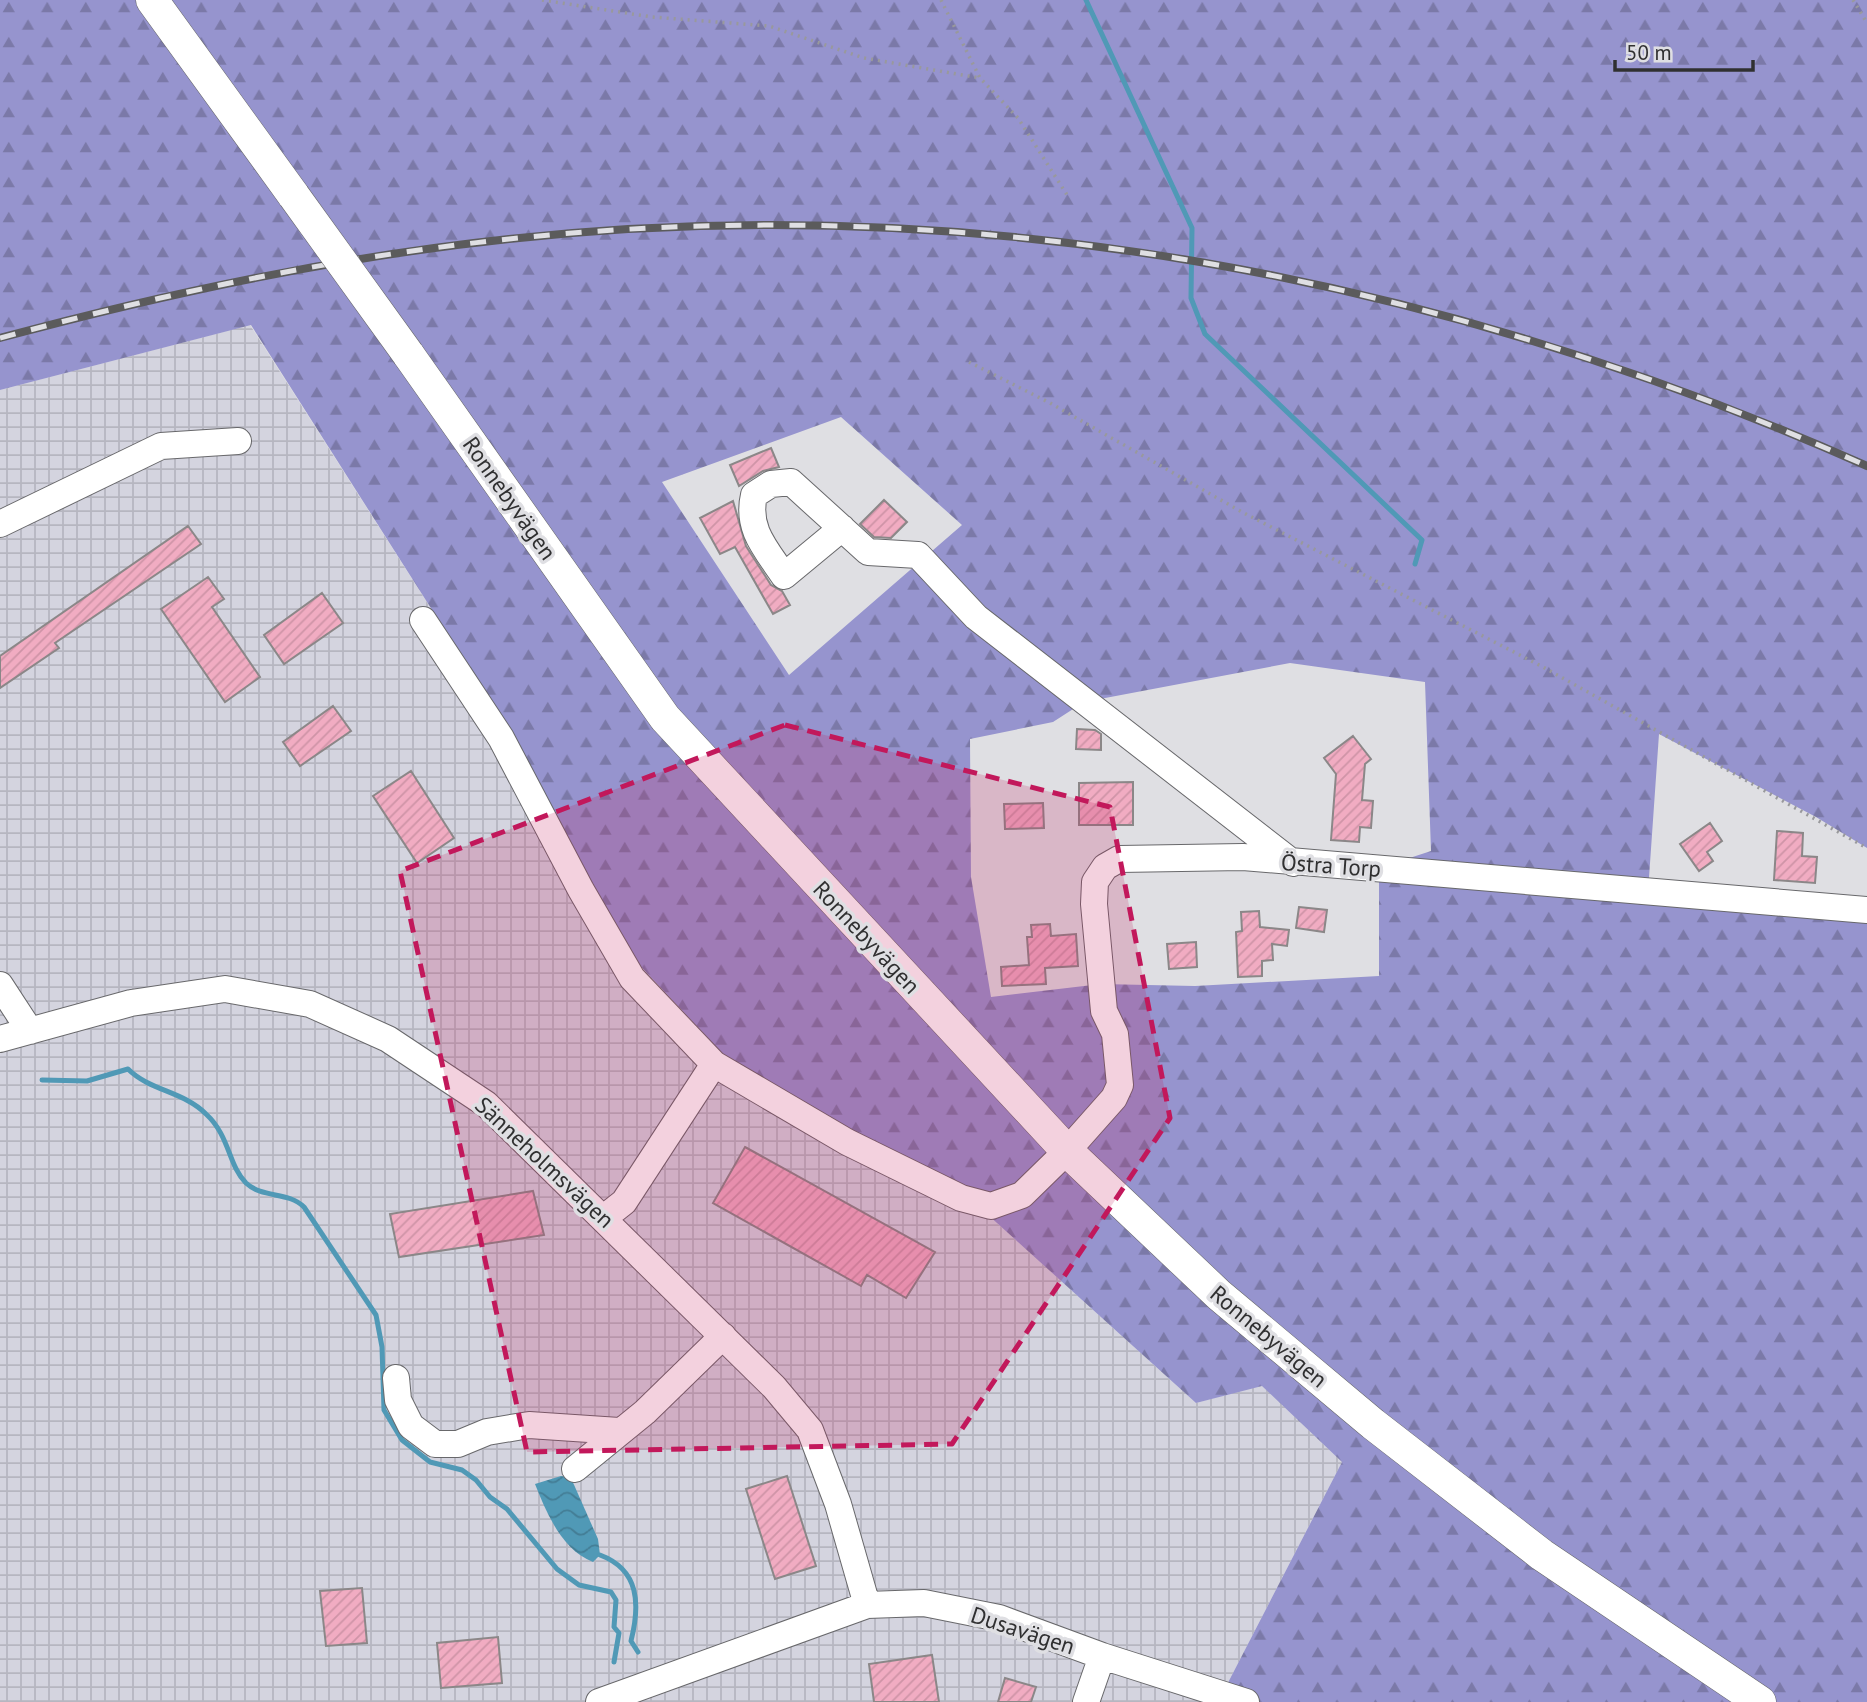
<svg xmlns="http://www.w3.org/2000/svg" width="1867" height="1702" font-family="'PT Sans',sans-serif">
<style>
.industrial{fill:url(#industrial-grid)}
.forest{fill:url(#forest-firs);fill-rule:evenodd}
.water{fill:url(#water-waves)}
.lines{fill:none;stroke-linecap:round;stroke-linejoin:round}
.stream{stroke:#5099b6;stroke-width:5}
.building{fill:url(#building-hatch);stroke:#8b8788;stroke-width:2}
.minor-casing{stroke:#68686b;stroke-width:28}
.major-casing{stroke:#68686b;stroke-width:33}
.path{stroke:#99999c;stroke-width:3.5;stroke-dasharray:2 5;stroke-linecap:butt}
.minor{stroke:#fff;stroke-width:26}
.major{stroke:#fff;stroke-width:32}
.rail-casing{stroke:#5b5b5c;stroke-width:8}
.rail{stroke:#dfdfe3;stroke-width:5;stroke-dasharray:16;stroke-linecap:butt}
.major-bridge-casing{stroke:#68686b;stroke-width:33;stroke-linecap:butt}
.major-bridge{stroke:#fff;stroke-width:32}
.marked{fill:#c2185b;fill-opacity:0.2;stroke:#c2185b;stroke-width:5;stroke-dasharray:14 9;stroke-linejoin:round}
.labels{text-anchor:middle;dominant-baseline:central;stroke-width:7;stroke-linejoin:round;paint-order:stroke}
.street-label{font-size:23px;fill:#303031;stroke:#dfdfe3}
</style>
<defs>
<pattern id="industrial-grid" width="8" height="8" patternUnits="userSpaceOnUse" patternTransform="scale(1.75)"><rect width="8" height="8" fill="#d4d4df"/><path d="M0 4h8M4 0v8" fill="none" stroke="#b6b6c0"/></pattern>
<pattern id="forest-firs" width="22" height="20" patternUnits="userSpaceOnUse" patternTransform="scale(1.75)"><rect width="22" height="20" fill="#9694ce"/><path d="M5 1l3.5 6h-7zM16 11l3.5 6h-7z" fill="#7b79a8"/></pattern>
<pattern id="water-waves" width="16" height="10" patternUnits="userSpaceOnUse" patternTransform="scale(1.75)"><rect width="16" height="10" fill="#5099b6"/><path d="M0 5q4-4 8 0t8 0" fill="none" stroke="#437d95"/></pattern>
<pattern id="building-hatch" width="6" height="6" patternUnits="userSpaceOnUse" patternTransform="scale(1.75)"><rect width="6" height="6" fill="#f1acc2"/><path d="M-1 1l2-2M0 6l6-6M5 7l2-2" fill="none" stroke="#cf94a7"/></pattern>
</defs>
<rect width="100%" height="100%" fill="#dfdfe3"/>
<path class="industrial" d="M250,325l238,373 499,516 209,189 66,-18 80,77 -124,240h-1218v-1312z"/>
<path class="forest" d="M0,0h1867v848l-51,-31 -157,-83 -11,158 219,18v792h-649l124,-240 -80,-76 -66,17 -209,-189 -264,-160 -92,-98 -143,-258 -237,-373 -251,65zM841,417l121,108 -173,150 -127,-193zM1290,663l135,19 6,169 -52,17v108l-184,10 -94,-2 -110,13 -20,-120 -1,-138 83,-17 31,-20z"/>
<path class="water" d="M561,1476l10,2 27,61 2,16 -7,7c-31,-12 -46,-48 -58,-78z"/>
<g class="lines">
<path class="stream" d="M1086,0l106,228 -1,70 14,36 217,206 -7,24
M42,1080l45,1 41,-12c22,22 55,22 78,45 24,22 22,51 40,69 17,16 42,8 58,24l72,108 6,32 2,63 18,30 28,22 32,8 14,10 14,17 17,12 50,60 22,16 32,7 5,8 -2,27 5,6 -5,29
M600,1555c40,15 40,50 31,86l7,11"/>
</g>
<path class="building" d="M771,448l8,19 -16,4 -24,15 -9,-21z
M884,500l23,22 -16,16 -17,-1 -14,-13z
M733,501l13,45 25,39 11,6 8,14 -17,9 -38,-67 -15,7 -20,-36z
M188,526l13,18 -146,99 4,5 -59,40v-32z
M208,577l16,22 -12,8 48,70 -35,25 -64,-93z
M322,593l21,30 -59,41 -20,-29z
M333,706l18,25 -51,35 -17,-24z
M1077,729l18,1 6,4v16l-25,-1z
M1353,736l18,23 -6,5 -3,36 11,1 -2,27 -11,-1 -1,15 -28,-2 5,-66 -12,-16z
M411,771l43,67 -37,25 -44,-67z
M1133,782v43h-54v-42z
M1043,803l1,25 -39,1 -1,-25z
M1710,823l12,18 -15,11 6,9 -14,10 -19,-27z
M1777,831l26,2 -1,23 15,1 -2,26 -41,-3z
M1299,907l28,3 -3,22 -28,-4z
M1259,911l1,16 29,3 -2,16 -15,-2 1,16 -11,1v15l-24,1 -2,-45 6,-1 -1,-19z
M1050,924l1,12 25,-2 2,32 -33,2 1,16 -44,2 -1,-19 28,-2 -2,-28h5l-1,-12z
M1196,942l1,25 -28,2 -2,-25z
M745,1147l190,105 -29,46 -39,-23 -6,11 -148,-83z
M533,1191l11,44 -145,22 -9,-43z
M787,1476l29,90 -41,13 -29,-90z
M362,1588l5,55 -41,3 -6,-55z
M498,1637l4,46 -61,5 -4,-45z
M932,1655l7,47h-65l-5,-38z
M1005,1678l31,9 -5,15h-33z"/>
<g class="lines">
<defs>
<path id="minor" d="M0,524l161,-78 77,-5
M842,528l-58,48c-18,-27 -38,-47 -30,-81l17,-11 20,-2 77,70 50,3 58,62 317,246
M423,620l78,118 80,152 51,88 82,86 133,78 114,56 30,8 31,-11 45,-44 47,-53 6,-13 -5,-51 -11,-23 -10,-107 1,-22 10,-15 14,-8 124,-2 624,53
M0,985l30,46
M0,1039l131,-36 94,-14 85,15 78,35 98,65 288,283 36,43 28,74 29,101
M605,1217l19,-15 90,-138
M396,1378l2,22 13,26 24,18h23l29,-12 42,-7 90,6
M575,1469l70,-57 78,-76
M599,1702l268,-97 57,-2 75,15 103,38 144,46
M1086,1702l16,-46"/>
<path id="major" d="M152,0l142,196
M408,354l257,364 402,433 152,144 154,129 169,131 218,147"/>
</defs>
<use href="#minor" class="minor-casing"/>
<use href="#major" class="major-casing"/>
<path class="path" d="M542,0l110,17 117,9 95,32 116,20
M941,0l39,78 38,40 51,80
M1853,0l14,23
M969,362l81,41 192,109 301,155 324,181"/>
<use href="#minor" class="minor"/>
<use href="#major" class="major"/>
<defs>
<path id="rail" d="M0,338c167,-45 337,-81 509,-99 468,-50 930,37 1358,227"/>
</defs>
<use href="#rail" class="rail-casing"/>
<use href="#rail" class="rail"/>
<defs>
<path id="major-bridge" d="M294,196l114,158"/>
</defs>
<use href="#major-bridge" class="major-bridge-casing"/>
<use href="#major-bridge" class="major-bridge"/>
</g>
<path class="marked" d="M785,725l325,82 60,311 -218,326 -425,8 -127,-581z"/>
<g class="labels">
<g class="street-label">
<text transform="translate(510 498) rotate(55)">Ronnebyvägen</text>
<text transform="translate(1331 865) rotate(4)">Östra Torp</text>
<text transform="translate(867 937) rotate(47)">Ronnebyvägen</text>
<text transform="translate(545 1162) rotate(43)">Sänneholmsvägen</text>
<text transform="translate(1269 1336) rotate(40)">Ronnebyvägen</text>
<text transform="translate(1023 1630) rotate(18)">Dusavägen</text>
</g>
</g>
<path d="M1615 60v10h138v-10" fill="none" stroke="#303031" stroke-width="3.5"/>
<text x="1626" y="60" font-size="21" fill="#303031" stroke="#dfdfe3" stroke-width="5" paint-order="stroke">50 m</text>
</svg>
